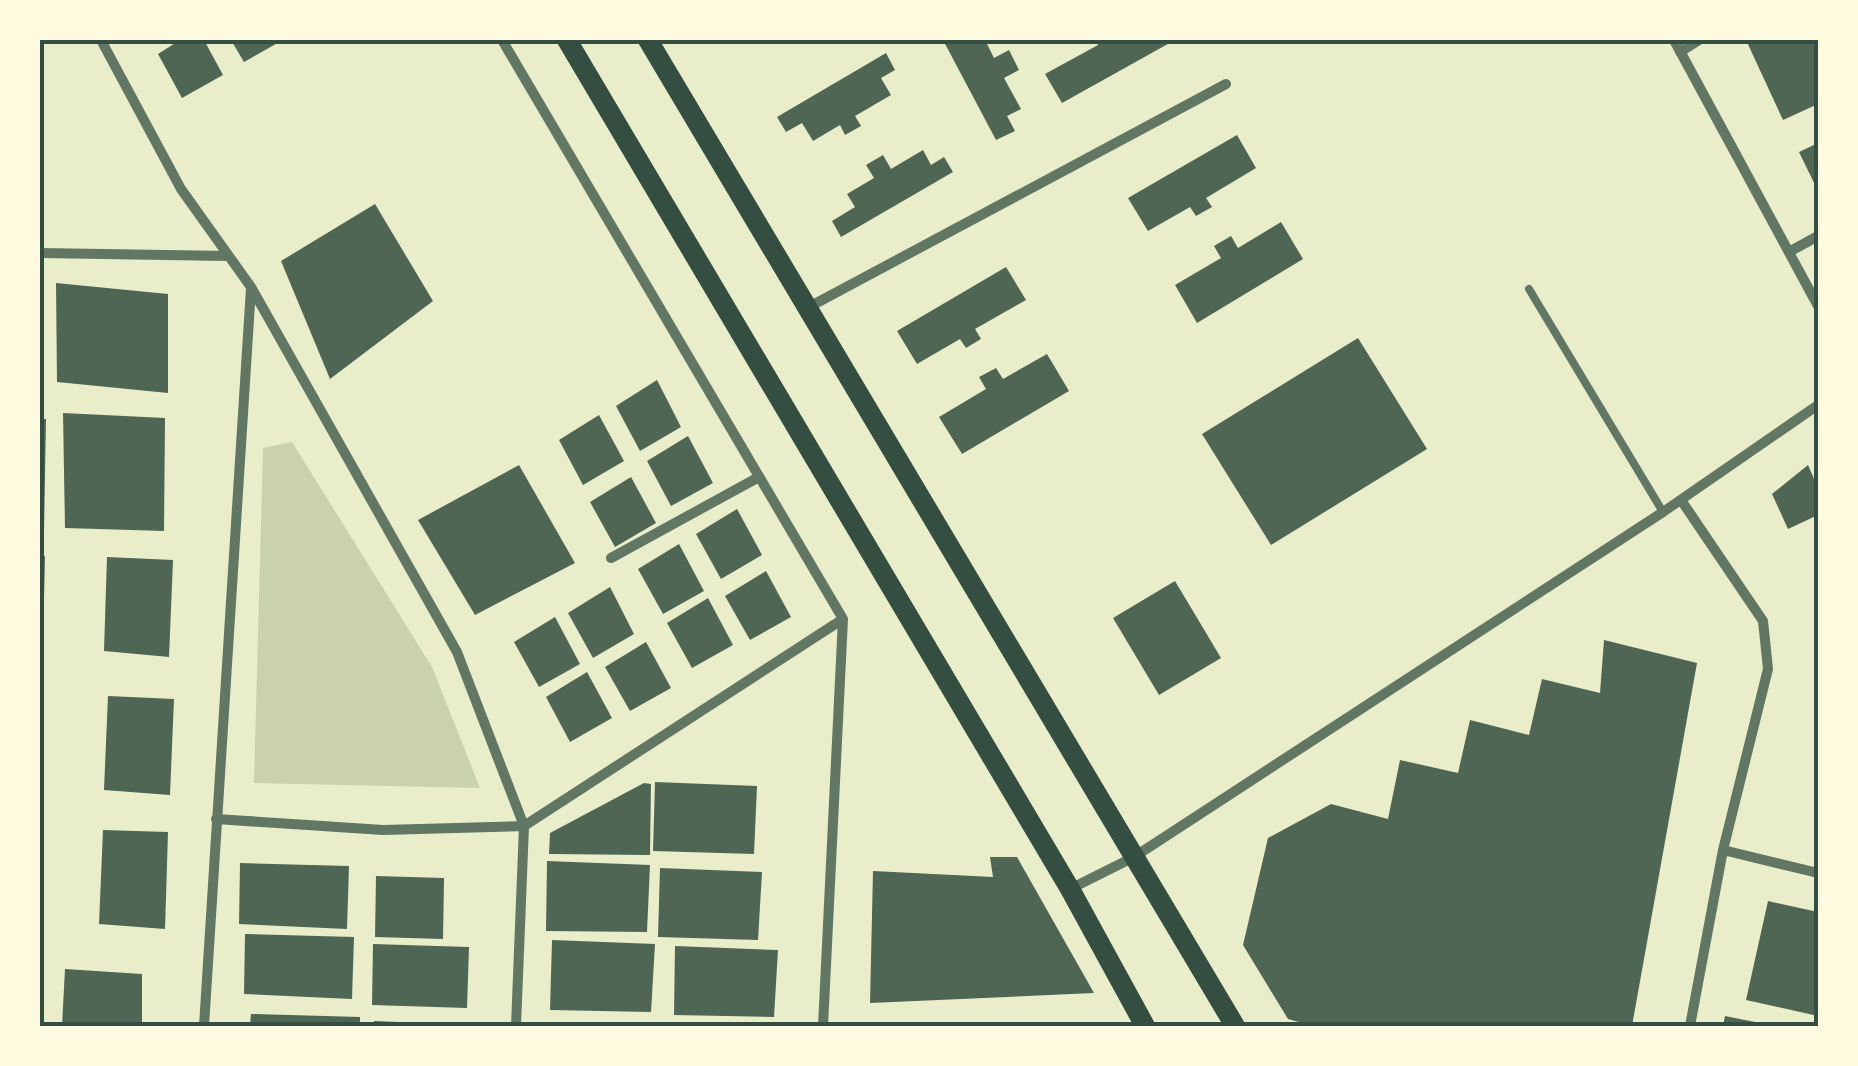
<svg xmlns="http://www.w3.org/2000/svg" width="1858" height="1066" font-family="'PT Serif',serif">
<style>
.green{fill:#cad2ad}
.building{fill:#4f6655}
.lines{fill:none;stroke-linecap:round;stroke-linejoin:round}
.service{stroke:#617663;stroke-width:8}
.minor{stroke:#617663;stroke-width:10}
.secondary{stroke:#344e41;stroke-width:20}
.neatline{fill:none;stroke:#344e41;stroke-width:4}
</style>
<rect width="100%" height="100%" fill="#e9edc9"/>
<path class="green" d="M292,442l140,225 48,121 -226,-5 9,-335z"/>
<path class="building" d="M180,40h24l19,35 -41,23 -24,-44z
M231,40h52l-39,22z
M943,40h42l9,18 15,-8 10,20 -15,8 17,31 -14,7 8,15 -19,9z
M1096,40h79l-113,63 -17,-29 53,-29z
M1746,40h72v64l-35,16z
M886,53l9,17 -14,8 10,17 -36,21 6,10 -16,9 -5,-10 -27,16 -11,-18 -16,9 -9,-15z
M1237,135l19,33 -50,30 6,9 -16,9 -6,-9 -42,24 -20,-33z
M1818,143v48l-19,-39z
M923,150l8,15 13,-8 9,15 -112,65 -9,-16 23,-14 -8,-13 27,-16 -8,-13 17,-10 8,14z
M375,204l58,97 -103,78 -49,-118z
M1281,222l22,37 -106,64 -22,-38 46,-27 -7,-12 17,-10 7,12z
M1006,267l20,33 -51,29 6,10 -15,9 -6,-9 -43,25 -20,-33z
M56,283l112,11v99l-111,-11z
M1358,338l69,111 -156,96 -69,-111z
M1047,354l22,37 -107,63 -23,-37 47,-28 -7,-12 17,-9 7,11z
M657,380l24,47 -41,24 -24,-45z
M63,413l102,5 -1,113 -99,-3z
M599,415l25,46 -41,24 -24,-45z
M40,419h6l-2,113h-4z
M688,436l25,47 -42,23 -24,-45z
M519,465l56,98 -100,52 -57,-95z
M1808,465l10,23v27l-30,14 -16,-35z
M631,477l25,46 -41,24 -25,-45z
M737,509l25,46 -41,24 -25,-45z
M679,544l25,47 -41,23 -25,-45z
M40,556h5l-2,87h-3z
M107,557l66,3 -4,97 -65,-6z
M766,571l25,46 -41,23 -25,-44z
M1175,581l46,77 -62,37 -46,-77z
M610,587l24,47 -41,24 -25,-45z
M708,598l25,47 -41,23 -25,-45z
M555,617l25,47 -41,23 -25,-45z
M1604,640l93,23 -65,363h-319l-25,-7 -45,-74 25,-107 63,-34 57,15 12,-59 58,13 12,-53 59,15 13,-56 58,14z
M646,642l25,46 -41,23 -25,-44z
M587,672l25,46 -42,24 -24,-45z
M108,696l66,3 -4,96 -66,-5z
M655,782l102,4 -3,68 -101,-3z
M644,783l7,1 -1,71 -101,-1 1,-21z
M103,830l65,2 -3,97 -66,-5z
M990,857h27l77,136 -224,10 3,-132 120,6z
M547,861l103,4 -3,67 -101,-1z
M240,863l109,3 -2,63 -108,-5z
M660,868l102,4 -4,68 -100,-3z
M376,876l68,2 -1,61 -68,-2z
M1768,901l50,11v104l-72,-16z
M245,934l109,3 -2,62 -108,-5z
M552,940l103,4 -4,68 -101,-2z
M373,944l96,3 -2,61 -95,-3z
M675,946l103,4 -4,67 -100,-2z
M65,969l77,5v52h-80z
M251,1014l109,3v9h-110z
M1725,1016l40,8v2h-42z
M374,1021l49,2v3h-49z"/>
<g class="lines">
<path class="service" d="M1529,289l134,223"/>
<path class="minor" d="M101,40l80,149 70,98 206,365 67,174 319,-207 -341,-579
M1674,40l144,266
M1680,52l19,-12
M1789,252l29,-16
M40,253l188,3
M809,307l417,-223
M1681,500l82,121 5,48 -45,181 -33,176
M611,558l148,-81
M216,819l167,11 141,-4 -8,200
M1723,850l95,23
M1070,889l64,-32 529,-345 155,-107
M204,1026l47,-738
M823,1026l20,-407"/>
<path class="secondary" d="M567,40l503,849 75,137
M648,40l587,986"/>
</g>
<rect width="1858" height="1066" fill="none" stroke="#fefae0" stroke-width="85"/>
<rect x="42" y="42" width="1774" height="982" class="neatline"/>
</svg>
